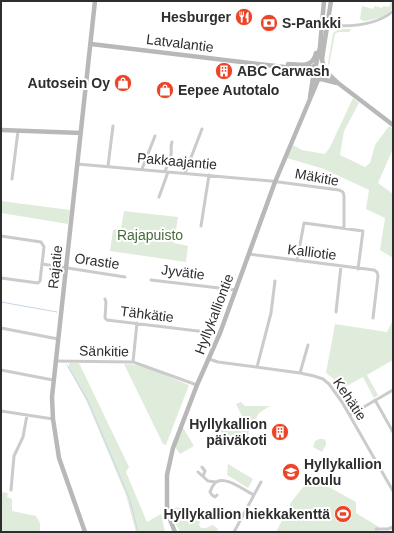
<svg xmlns="http://www.w3.org/2000/svg" width="394" height="533" font-family="Helvetica,sans-serif">
<style>
.green{fill:#e0ecdb}
.lines{fill:none;stroke-linecap:round;stroke-linejoin:round}
.stream{stroke:#c6d5ed;stroke-width:1}
.street{stroke:#cbcbcb;stroke-width:3}
.secondary{stroke:#b8b8b8;stroke-width:4.5}
.labels{text-anchor:middle;dominant-baseline:central;stroke-width:4;stroke-linejoin:round;paint-order:stroke}
.poi-label{font-size:14px;font-weight:bold;fill:#2e2e2e;stroke:#fff;text-anchor:end}
.street-label{font-size:14px;fill:#2e2e2e;stroke:#fff}
.park-label{font-size:14px;fill:#466b39;stroke:#fff}
</style>
<rect width="100%" height="100%" fill="#fff"/>
<path class="green" d="M391,1h2v7c-8,9 -18,12 -30,13l-3,-2 2,-13 11,3 2,-3 7,2 1,-2 6,1z
M339,29h12l-2,3h-11l-3,2 -6,32 -1,-3 5,-30z
M353,98l6,5 -15,28 -4,24 25,12 5,-4 5,-18 14,-19 4,3v20l-15,34 15,11v64l-13,-8 5,-32 -19,-9 3,-19 -45,-21 -37,-11 6,-13 9,5 23,4 5,-7z
M1,201l69,9 -2,14 -67,-11z
M124,211l54,6 -4,26 14,3 -2,16 -76,-11 3,-21 8,-2z
M393,320v40l-26,15 11,20 -4,3 -11,-21 -22,12 -6,-9 -9,-7 9,-49 52,8z
M69,363h10l50,104 -3,5 21,50 14,-8 4,18h-29l-10,-37 -39,-93 -18,-33z
M124,364c21,0 46,14 65,21l-23,60 -3,-1z
M241,402l4,4h25l-11,7 -10,17 -1,8 2,6c-9,0 -22,-8 -31,-13l24,-13 -7,-14z
M182,426l12,20 -14,8 -5,-7z
M319,439h5l2,3v3l-4,7 -9,-5 2,-6z
M228,464l25,15 -5,9 -21,-13z
M318,481l38,21v11l23,14 -1,5h-102l16,-31 11,-14z
M1,492l7,1 -1,4 5,2v12l24,5 4,7v9h-39z
M178,507l22,14 -1,4 2,3h5l7,-3 5,4 -1,3h-37l-4,-8 -5,-14z"/>
<g class="lines">
<path class="stream" d="M1,302l56,10
M67,365l21,36 42,99 8,32"/>
<path class="street" d="M327,25c22,2 49,1 66,-14
M77,164l194,17 68,9 4,2 1,4v32
M108,166l5,-40
M142,169l13,-33
M165,171c2,-5 6,-10 6,-16 1,-6 -1,-6 1,-13
M185,173l17,-44
M12,179l6,-48
M159,197l9,-25
M201,226l8,-51
M1,236l40,6 3,5 -2,17 83,13
M249,254l125,16 3,2 1,4 -5,42
M297,261l7,-38 59,8 -5,38
M1,278l37,5 2,-2 2,-17
M151,280l85,10
M105,299l1,3 -1,16 2,2 99,12
M336,312l5,-46
M1,328l57,11
M209,359l9,3 82,11 14,3 9,3 6,5 13,18 51,89
M55,361l78,1 64,23
M133,362l4,-39
M257,367l14,-54 4,-32
M1,370l52,10
M300,373l8,-28
M375,400l18,32
M1,411l52,8
M350,415l43,-25
M202,467l3,4 -2,5
M198,472l10,9 8,1
M11,490l3,-34 9,-19 4,-22
M217,495l-2,2 -3,-2 -2,-3c1,-3 3,-7 5,-9 9,-9 30,8 39,12
M376,529h12l5,-2
M234,532l27,-50"/>
<path class="secondary" d="M91,44l210,25 12,-2
M288,64c12,1 25,4 28,-11
M316,65l4,-18 4,-46
M314,66l-4,5 3,7 3,2 5,-1 16,4
M286,70l25,5
M325,71l13,12 55,42
M321,79l4,-6 -3,-14 9,-58
M310,97l3,-19
M1,130l80,3
M85,532l-26,-74 -6,-39 -1,-22 43,-396
M175,532l-6,-15 -2,-12v-30l6,-27 24,-63 23,-52 55,-151 43,-102"/>
</g>
<defs>
<symbol id="restaurant-disc" viewBox="-11 -11 22 22"><circle r="9.5" fill="#ec4428" stroke="#fff"/><path d="M-5-6h1v4h1v-4h1v4h1v-4h1v5L-1.5 .5V6h-2V.5L-5-1ZM5-6V6H3V1.5H1.5Q1.5-4 5-6Z" fill="#fff"/></symbol>
<symbol id="bank-disc" viewBox="-11 -11 22 22"><circle r="9.5" fill="#ec4428" stroke="#fff"/><path d="M-6-4H6V4H-6ZM0-2.3a2.3 2.3 0 1 0 0 4.6a2.3 2.3 0 1 0 0-4.6Z" fill="#fff"/></symbol>
<symbol id="building-disc" viewBox="-11 -11 22 22"><circle r="9.5" fill="#ec4428" stroke="#fff"/><path d="M-4-6H4V6H1V3H-1V6H-4ZM-2.5-4.3h1.7v1.8h-1.7ZM.8-4.3h1.7v1.8H.8ZM-2.5-1h1.7V.8h-1.7ZM.8-1h1.7V.8H.8Z" fill="#fff"/></symbol>
<symbol id="shop-disc" viewBox="-11 -11 22 22"><circle r="9.5" fill="#ec4428" stroke="#fff"/><path d="M-5-2.5h2.3a2.7 3.5 0 0 1 5.4 0H5L5.5 6h-11ZM-1.5-2.5h3a1.5 2.3 0 0 0-3 0Z" fill="#fff"/></symbol>
<symbol id="school-disc" viewBox="-11 -11 22 22"><circle r="9.5" fill="#ec4428" stroke="#fff"/><path d="M0-5L7-2L0 1L-7-2ZM-4 1L0 2.5L4 1V4Q0 6-4 4Z" fill="#fff"/></symbol>
<symbol id="stadium-disc" viewBox="-11 -11 22 22"><circle r="9.5" fill="#ec4428" stroke="#fff"/><path d="M0-5a6.5 5 0 1 0 0 10a6.5 5 0 1 0 0-10ZM-3.5-1.8h7v3.6h-7Z" fill="#fff"/></symbol>
</defs>
<g fill-rule="evenodd">
<use href="#restaurant-disc" x="234" y="7" width="20" height="20"/>
<use href="#bank-disc" x="259" y="13" width="20" height="20"/>
<use href="#building-disc" x="214" y="61" width="20" height="20"/>
<use href="#shop-disc" x="113" y="73" width="20" height="20"/>
<use href="#shop-disc" x="155" y="80" width="20" height="20"/>
<use href="#building-disc" x="270" y="422" width="20" height="20"/>
<use href="#school-disc" x="281" y="462" width="20" height="20"/>
<use href="#stadium-disc" x="333" y="504" width="20" height="20"/>
</g>
<g class="labels">
<g class="poi-label">
<text x="231" y="17">Hesburger</text>
<text x="282" y="23" text-anchor="start">S-Pankki</text>
<text x="237" y="71" text-anchor="start">ABC Carwash</text>
<text x="110" y="83">Autosein Oy</text>
<text x="178" y="90" text-anchor="start">Eepee Autotalo</text>
<text x="267" y="424">Hyllykallion<tspan x="267" dy="16">päiväkoti</tspan></text>
<text x="304" y="464" text-anchor="start">Hyllykallion<tspan x="304" dy="16">koulu</tspan></text>
<text x="330" y="514">Hyllykallion hiekkakenttä</text>
</g>
<g class="street-label">
<text transform="translate(180 43) rotate(7)">Latvalantie</text>
<text transform="translate(177 161) rotate(5)">Pakkaajantie</text>
<text transform="translate(317 177) rotate(10)">Mäkitie</text>
<text transform="translate(312 252) rotate(7)">Kalliotie</text>
<text transform="translate(97 261) rotate(8)">Orastie</text>
<text transform="translate(55 267) rotate(-84)">Rajatie</text>
<text transform="translate(183 272) rotate(7)">Jyvätie</text>
<text transform="translate(147 314) rotate(7)">Tähkätie</text>
<text transform="translate(214 314) rotate(-69)">Hyllykalliontie</text>
<text transform="translate(104 351) rotate(1)">Sänkitie</text>
<text transform="translate(350 399) rotate(56)">Kehätie</text>
</g>
<g class="park-label">
<text x="150" y="235">Rajapuisto</text>
</g>
</g>
<rect width="394" height="533" fill="none" stroke="#2e2e2e" stroke-width="4"/>
</svg>
